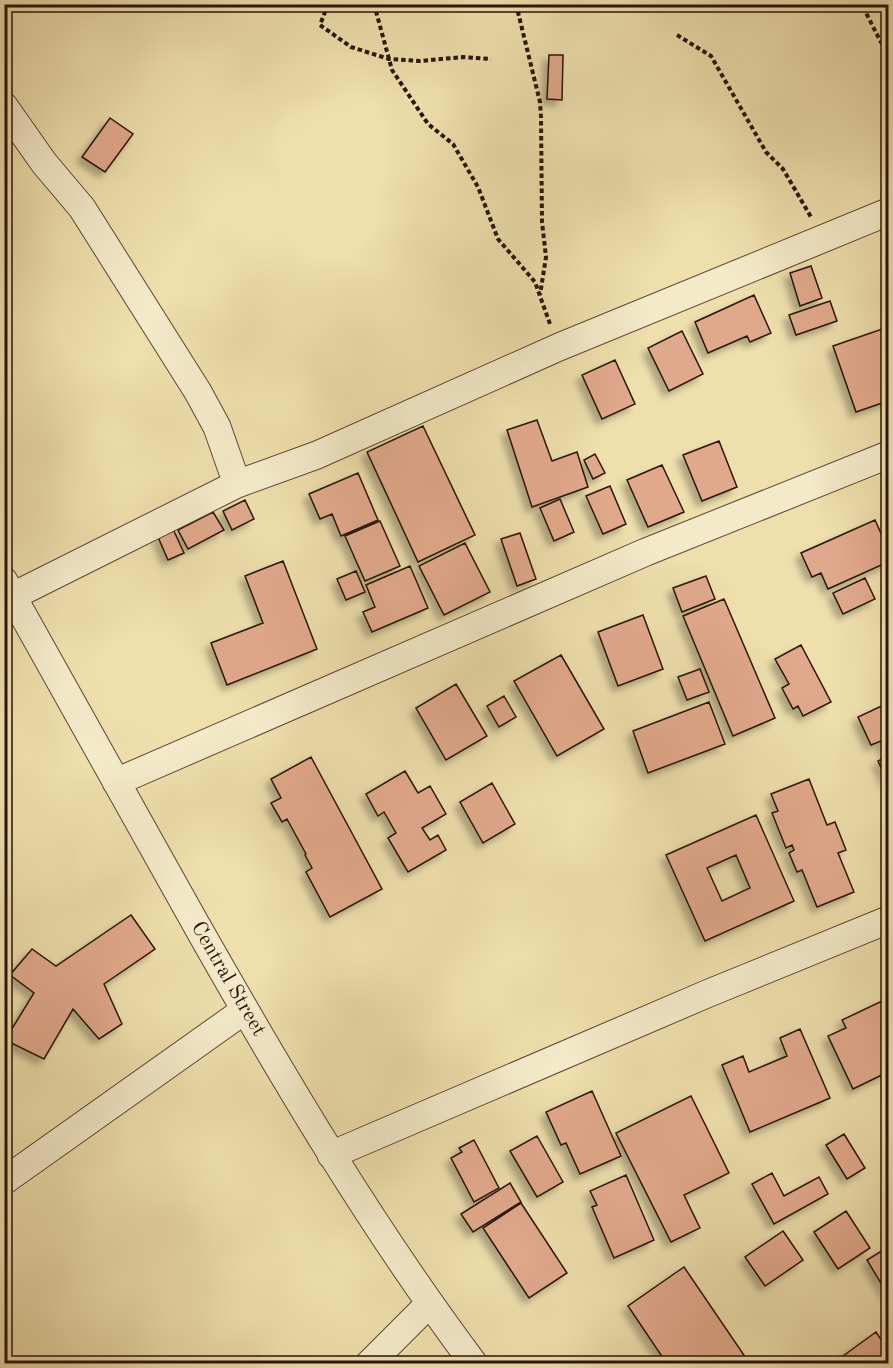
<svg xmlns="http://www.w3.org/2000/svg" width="893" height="1368" font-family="'Old Standard TT',serif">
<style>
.building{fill:#e1a98c;stroke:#2a1308;stroke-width:1.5;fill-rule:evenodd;filter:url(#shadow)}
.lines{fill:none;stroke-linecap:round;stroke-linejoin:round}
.street-casing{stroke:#5b4631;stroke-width:29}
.path{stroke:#2a1308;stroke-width:4;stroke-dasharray:4.5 3;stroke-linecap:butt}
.street{stroke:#f4eaca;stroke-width:27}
.labels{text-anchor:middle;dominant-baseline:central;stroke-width:4.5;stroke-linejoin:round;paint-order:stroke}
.street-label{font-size:21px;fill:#2a1308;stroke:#f4eaca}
</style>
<defs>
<filter id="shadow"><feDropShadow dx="-5.5" dy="5.5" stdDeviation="3" flood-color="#0004"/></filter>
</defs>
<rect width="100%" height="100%" fill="#eedfad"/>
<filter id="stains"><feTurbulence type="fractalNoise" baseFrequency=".00333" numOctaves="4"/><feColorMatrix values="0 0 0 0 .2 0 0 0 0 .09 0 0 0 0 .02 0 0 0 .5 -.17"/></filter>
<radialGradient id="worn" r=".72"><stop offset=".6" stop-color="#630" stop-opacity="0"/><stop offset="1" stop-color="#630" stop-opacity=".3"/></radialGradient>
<path class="building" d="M549,55h14l-1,45 -15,-1z
M110,118l23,16 -28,38 -23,-15z
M811,266l11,32 -22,8 -10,-33z
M754,295l17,38 -21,9 -3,-6 -39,17 -13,-31z
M830,301l7,20 -41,14 -7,-20z
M888,327v74l-32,11 -23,-66z
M682,331l21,43 -34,17 -21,-43z
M615,360l20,44 -33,15 -20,-44z
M537,420l15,41 25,-9 11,35 -56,20 -25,-77z
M423,426l52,109 -57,27 -51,-110z
M719,441l18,46 -35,14 -19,-46z
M595,454l10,19 -12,6 -9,-19z
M662,465l22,47 -36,15 -21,-47z
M358,473l20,47 -37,16 -9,-22 -12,5 -11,-25z
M610,486l16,38 -23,10 -17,-38z
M560,499l14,33 -20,9 -14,-33z
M245,500l9,19 -22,11 -9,-19z
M213,512l11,18 -36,19 -10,-19z
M875,520l13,29v13l-60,27 -7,-16 -9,4 -11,-24z
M380,521l20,45 -35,15 -20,-45z
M173,529l11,24 -16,7 -10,-23z
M520,533l16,46 -19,7 -16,-47z
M465,543l25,49 -46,23 -25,-49z
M283,561l34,88 -90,36 -16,-42 52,-20 -18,-47z
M410,566l18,42 -56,24 -9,-20 12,-5 -9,-22z
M356,571l9,21 -19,8 -9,-21z
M706,576l9,23 -33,13 -9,-24z
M865,578l10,21 -32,15 -10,-21z
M724,599l51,119 -42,18 -50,-120z
M643,615l20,54 -45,17 -20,-54z
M801,645l30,57 -28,14 -5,-10 -5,3 -11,-21 7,-4 -14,-25z
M561,655l43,74 -47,27 -43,-75z
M700,669l9,23 -22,8 -9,-23z
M456,684l31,52 -41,24 -30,-52z
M504,696l12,21 -17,10 -12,-21z
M709,702l16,42 -77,29 -15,-42z
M888,703v80l-10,-22 10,-5 -7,-15 -10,4 -13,-28z
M311,757l71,132 -52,28 -24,-45 6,-4 -7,-13 1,-1 -19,-35 -5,3 -11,-19 10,-5 -10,-19z
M405,771l13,22 12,-7 16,28 -24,14 8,12 8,-5 8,15 -38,22 -20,-34 8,-5 -12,-21 -6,4 -12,-22z
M809,779l18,46 8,-3 11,28 -8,3 16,39 -37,15 -15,-37 -5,2 -8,-19 5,-3 -2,-5 -6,3 -14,-35 6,-2 -7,-17z
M492,783l23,41 -32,19 -23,-41z
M756,815l38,86 -89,40 -39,-86zM736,855l14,33 -28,13 -15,-33z
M131,915l24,34 -51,35 18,40 -23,15 -26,-30 -29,50 -39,-19 29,-47 -24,-18 22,-26 24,17z
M882,1001l6,13v58l-35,17 -25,-53 18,-8 -4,-8z
M800,1029l30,69 -80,34 -28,-67 21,-9 6,16 38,-16 -7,-18z
M592,1091l29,65 -41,18 -14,-31 -5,2 -15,-33z
M691,1096l38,77 -45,22 16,33 -29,14 -55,-109z
M844,1134l21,34 -18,11 -21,-34z
M537,1136l26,46 -26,15 -27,-46z
M474,1140l25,48 -25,14 -23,-44 11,-6 -3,-4z
M772,1173l12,23 35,-19 9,17 -54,30 -22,-40z
M626,1175l28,65 -40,18 -22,-51 5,-2 -7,-14z
M510,1183l11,19 -48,30 -12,-18z
M521,1203l46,70 -38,25 -46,-70z
M846,1211l24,37 -32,21 -24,-37z
M783,1231l20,29 -38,26 -20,-29z
M888,1247v48l-21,-35z
M684,1267l66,97h-83l-39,-58z
M876,1332l12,18v14h-56z"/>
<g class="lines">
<defs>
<path id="street" d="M4,106l40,57 38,45 116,184 19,35 20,57
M4,581c65,115 129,230 193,345 85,150 173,299 277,438
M13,596l224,-112 80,-29 242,-108 329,-135
M116,782l530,-230 242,-97
M331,1155l378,-162 179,-73
M4,1181l241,-171
M369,1364l60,-60"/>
</defs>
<use href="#street" class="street-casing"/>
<path class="path" d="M328,4l-8,21 31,22 38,12 31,2 43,-4 28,2
M374,4l18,66 36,54 25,20 25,43 20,52 37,43 15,42
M516,4l24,98 1,15 1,105 4,35 -6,38
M863,7l25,49
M677,35l34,21 55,96 17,17 28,48"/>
<use href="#street" class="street"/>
</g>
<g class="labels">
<g class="street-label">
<text transform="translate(228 979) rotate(60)">Central Street</text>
</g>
</g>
<rect width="893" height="1368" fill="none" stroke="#eedfad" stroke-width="24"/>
<rect x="6" y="6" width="881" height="1356" fill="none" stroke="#2a1308" stroke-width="3"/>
<rect x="12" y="12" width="869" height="1344" fill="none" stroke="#2a1308" stroke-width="1.5"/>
<rect width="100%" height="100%" filter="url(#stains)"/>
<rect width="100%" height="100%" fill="url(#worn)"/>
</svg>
